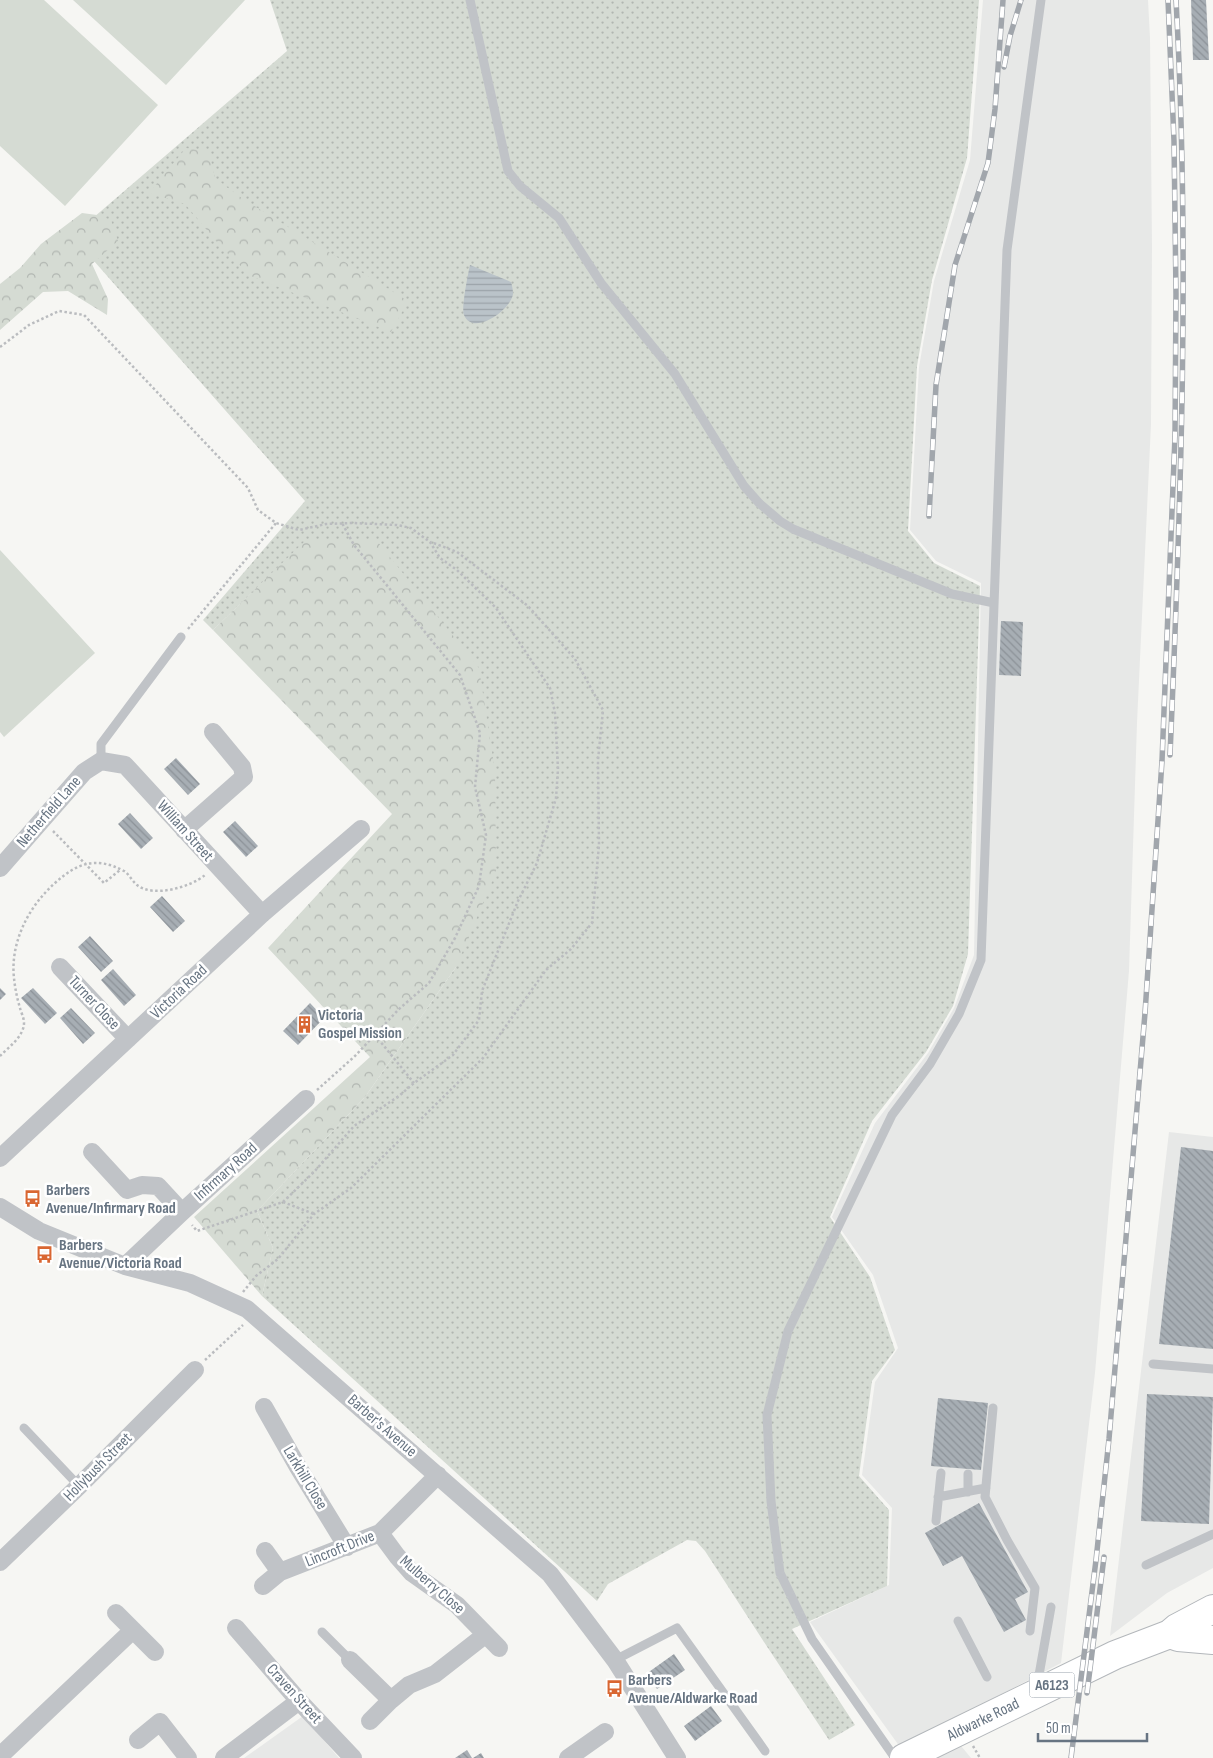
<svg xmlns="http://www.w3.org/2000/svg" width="1213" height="1758" font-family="'Sofia Sans Condensed',sans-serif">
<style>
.built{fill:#e7e8e7}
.grass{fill:url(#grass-dots)}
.forest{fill:url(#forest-crowns)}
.park{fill:#d5dbd3}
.water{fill:url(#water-rules)}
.building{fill:url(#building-back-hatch)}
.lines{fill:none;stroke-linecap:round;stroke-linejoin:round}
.primary-casing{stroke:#b3b7bb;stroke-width:30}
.path{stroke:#babcbf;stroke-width:2.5;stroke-dasharray:2.5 2.5;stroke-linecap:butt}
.lane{stroke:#c0c3c7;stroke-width:9}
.street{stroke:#c0c3c7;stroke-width:18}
.primary{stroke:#fff;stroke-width:28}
.rail-casing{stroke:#a1a6ac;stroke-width:5.5}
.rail{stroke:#fff;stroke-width:4;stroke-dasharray:11;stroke-linecap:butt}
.labels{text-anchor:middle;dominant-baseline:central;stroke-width:5;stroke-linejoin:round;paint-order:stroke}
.shield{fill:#fff;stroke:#959ea8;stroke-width:1}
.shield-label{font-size:15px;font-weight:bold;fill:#677482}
.street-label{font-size:16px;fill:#677482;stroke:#fff}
.poi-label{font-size:16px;font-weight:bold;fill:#677482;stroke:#fff;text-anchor:start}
</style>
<defs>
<pattern id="grass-dots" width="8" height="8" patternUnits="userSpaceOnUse" patternTransform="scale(1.25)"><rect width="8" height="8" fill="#d5dbd3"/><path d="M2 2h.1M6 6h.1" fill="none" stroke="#b1b6b1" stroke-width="1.8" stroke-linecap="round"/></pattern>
<pattern id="forest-crowns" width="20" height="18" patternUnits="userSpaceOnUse" patternTransform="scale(1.25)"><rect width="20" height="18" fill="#d5dbd3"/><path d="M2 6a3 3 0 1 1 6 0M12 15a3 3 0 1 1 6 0" fill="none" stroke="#b1b6b1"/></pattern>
<pattern id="water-rules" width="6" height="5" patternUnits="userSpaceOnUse" patternTransform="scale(1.25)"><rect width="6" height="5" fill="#bac3c9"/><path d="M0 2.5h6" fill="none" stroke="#9ba3a9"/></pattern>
<pattern id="building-back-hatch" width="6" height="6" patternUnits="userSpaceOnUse" patternTransform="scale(1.25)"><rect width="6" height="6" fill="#a7aeb4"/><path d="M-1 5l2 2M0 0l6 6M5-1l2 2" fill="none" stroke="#8c9298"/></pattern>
</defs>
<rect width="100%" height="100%" fill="#f6f6f3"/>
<path class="built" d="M983,0h165l2,38 2,209 -1,177 -14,299 -8,248 -34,402 -34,290 -161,84 -90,-125 79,-37 3,-77 -30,-33 13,-93 23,-34 -25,-73 -41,-58 43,-94 53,-70 26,-45 20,-53 7,-372 -45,-22 -26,-31 9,-163 15,-86 36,-121z
M1169,1132l44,5v431l-46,25 -57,43z
M303,1716l36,42h-95z
M952,1735l19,23h-67z"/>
<path class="grass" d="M270,0h709l-12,158 -35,122 -15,86 -9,165 26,32 46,23 -12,368 -15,52 -27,46 -54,69 -42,96 40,60 25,73 -23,31 -13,95 30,34 -2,76 -95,43 63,96 -26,15 -65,-98 -59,-91 -9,-10 -9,-1 -79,44 -11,17 -335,-305 11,-48 -16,-37 108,-114 91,-130 -151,-425 -92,88 -10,-10 102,-119 -233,-265 215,-185z"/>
<path class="forest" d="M186,148l23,4 6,26 28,21 165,102 -17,31 -140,-56 -30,-29 -36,-43 -36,-11z
M82,213l15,2 14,5 7,21 -26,23 16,35 -1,16 -39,-24 -25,1 -43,38v-46l20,-16 21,-24z
M305,541h72l102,127 16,103 1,101 -40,95 -91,130 -108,114 16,37 -11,48 -68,-79 176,-160 -102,-109 124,-134 -179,-184z"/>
<path class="park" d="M0,0h44l114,105 -93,101 -65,-60z
M73,0h172l-79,85z
M0,550l95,103 -91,84 -4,-5z"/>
<path class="water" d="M470,265l41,17c1,3 2,8 2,12 -2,16 -40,43 -49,21 -3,-6 4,-41 6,-50z"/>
<path class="building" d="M1191,0h15l3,60h-16z
M1001,621l22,1 -2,54 -22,-1z
M176,758l24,26 -12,11 -24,-26z
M130,813l23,25 -12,11 -23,-25z
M235,821l23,25 -12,11 -23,-25z
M162,896l23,25 -12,11 -23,-25z
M90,936l23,25 -12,11 -23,-25z
M113,969l23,26 -12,11 -23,-26z
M0,988l6,6 -6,6z
M33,988l24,25 -12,11 -24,-26z
M310,1003l14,15 -26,27 -15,-14z
M71,1008l24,25 -12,11 -23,-26z
M1181,1147l32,4v198l-54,-5z
M1147,1394l66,3 -4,127 -68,-3z
M938,1398l50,5 -7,67 -50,-4z
M979,1503l49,89 -13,7 11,21 -22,12 -42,-76 -19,10 -18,-33z
M674,1654l11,16 -28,19 -11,-15z
M711,1706l11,15 -27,20 -11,-15z
M467,1750l5,8h-17z
M481,1753l3,5h-11z"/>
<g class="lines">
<defs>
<g id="primary">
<path d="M1170,1634l8,3 35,3"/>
<path id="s1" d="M904,1758l211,-103 55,-21 7,-6 36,-19"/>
</g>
</defs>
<use href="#primary" class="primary-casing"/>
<path class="path" d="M0,347l29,-22 30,-14 25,4 164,173 10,22 18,13 23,7 27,-6 27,-1 44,2 14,3 19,14 10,16 17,12 39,38 54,80 5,25 3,56 -2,29 -19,65 -19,38 -36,90 -3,29 -26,35 -39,28 -15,13 -45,30 -40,46 -31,30 -86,29 -5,-6
M188,629l88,-106
M53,831l51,52 16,-13
M375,1035l39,48
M0,1056c9,-9 24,-20 24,-33 0,-5 -3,-11 -4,-15 -3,-10 -5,-20 -6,-30 -4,-36 15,-72 41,-95 22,-20 41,-27 69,-12 5,3 8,10 13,14 16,13 54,2 68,-10
M317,1090l38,-34 44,-47 30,-26 26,-45 24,-52 7,-51 -11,-48 5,-54 -20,-58 -106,-130 -12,-22
M283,1202l31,12
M243,1292l13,-16 22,-17 36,-45 37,-26 132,-130 63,-88 25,-21 21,-26 7,-78 -1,-85 5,-50 -28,-51 -47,-53 -71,-54 -26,-10
M205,1360l38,-35
M973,1746l7,12"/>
<path class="lane" d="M470,0l38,171 12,15 39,32 42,65 74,91 69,112 15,17 21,18 13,8 159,65 42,9
M101,761v-17l80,-107
M1153,1364l60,5
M993,1408l-8,89 22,43 28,48 -5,43
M24,1428l55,58
M968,1492v-18
M938,1497l48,-9
M936,1521l5,-48
M1146,1565l67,-31
M958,1621l29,56
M322,1632l28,28
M615,1660l62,-32 88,123
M1039,1675l12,-68
M895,1758l-83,-119 -32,-66 -9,-72 -4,-86 21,-84 104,-216 38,-51 29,-50 22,-54 26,-710 34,-250"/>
<path class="street" d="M184,830l60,-53 -2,-10 -29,-35
M0,868l84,-96 17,-11 24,4 137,149
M60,967l68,72
M92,1152l35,38 15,-5 16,1 24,26
M0,1158l262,-244 99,-85
M0,1207l39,24 86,35 65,17 57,26 303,265 65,86 62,98
M125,1266l57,-54 124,-113
M264,1407l34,60 49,80
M380,1533l17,23 15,17 45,32 42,43
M265,1551l15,21
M0,1562l79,-76 116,-116
M263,1586l17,-14 100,-39 58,-58
M236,1628l63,73 54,57
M133,1630l22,22
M350,1660l41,40
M370,1721l21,-21 18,-15 26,-11 50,-39
M138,1740l22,-18 28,36
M0,1756l133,-126 -17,-17
M224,1758l75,-57
M568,1758l37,-26"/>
<use href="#primary" class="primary"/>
<defs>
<path id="rail" d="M1004,67l6,-31 11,-36
M929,516l7,-131 19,-120 33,-102 7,-54 8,-109
M1170,755c11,-253 20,-503 6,-755
M1087,1693l17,-136
M1071,1758l25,-198 13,-121 36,-426 17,-252 13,-325 1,-142 -2,-153 -6,-141"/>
</defs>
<use href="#rail" class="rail-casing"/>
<use href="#rail" class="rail"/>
</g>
<defs>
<symbol id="building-bare" viewBox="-9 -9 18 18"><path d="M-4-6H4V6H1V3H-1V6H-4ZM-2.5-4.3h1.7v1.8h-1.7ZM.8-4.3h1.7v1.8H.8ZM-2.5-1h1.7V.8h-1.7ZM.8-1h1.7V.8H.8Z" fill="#d96631" stroke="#fff" stroke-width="2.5" paint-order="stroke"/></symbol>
<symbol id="bus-bare" viewBox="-9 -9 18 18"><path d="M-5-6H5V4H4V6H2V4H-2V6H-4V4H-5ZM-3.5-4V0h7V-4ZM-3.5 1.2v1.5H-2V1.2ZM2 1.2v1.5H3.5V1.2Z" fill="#d96631" stroke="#fff" stroke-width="2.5" paint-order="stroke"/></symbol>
</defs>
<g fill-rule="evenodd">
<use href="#building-bare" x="292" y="1012" width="25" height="25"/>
<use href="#bus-bare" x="20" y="1186" width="25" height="25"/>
<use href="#bus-bare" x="32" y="1242" width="25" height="25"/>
<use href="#bus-bare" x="602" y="1676" width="25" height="25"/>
</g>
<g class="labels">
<rect class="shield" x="1029.5" y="1672.5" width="45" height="25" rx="4"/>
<g class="shield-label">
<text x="1052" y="1685">A6123</text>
</g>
<g class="street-label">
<text transform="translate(49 812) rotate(-49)">Netherfield Lane</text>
<text transform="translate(185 831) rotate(48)">William Street</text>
<text transform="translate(179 992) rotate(-43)">Victoria Road</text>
<text transform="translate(94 1003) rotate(47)">Turner Close</text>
<text transform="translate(226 1172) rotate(-42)">Infirmary Road</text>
<text transform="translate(382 1426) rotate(41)">Barber's Avenue</text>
<text transform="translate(98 1467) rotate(-45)">Hollybush Street</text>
<text transform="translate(305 1478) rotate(59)">Larkhill Close</text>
<text transform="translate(340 1549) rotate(-22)">Lincroft Drive</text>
<text transform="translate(432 1585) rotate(41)">Mulberry Close</text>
<text transform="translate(294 1694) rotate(48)">Craven Street</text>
<text stroke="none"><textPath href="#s1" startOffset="88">Aldwarke Road</textPath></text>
</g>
<g class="poi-label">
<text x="318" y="1015">Victoria<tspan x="318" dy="18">Gospel Mission</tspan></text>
<text x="46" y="1190">Barbers<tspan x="46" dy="18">Avenue/Infirmary Road</tspan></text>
<text x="59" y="1245">Barbers<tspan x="59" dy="18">Avenue/Victoria Road</tspan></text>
<text x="628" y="1680">Barbers<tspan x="628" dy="18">Avenue/Aldwarke Road</tspan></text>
</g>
</g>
<path d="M1038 1733v8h109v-8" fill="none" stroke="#677482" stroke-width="2.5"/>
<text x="1046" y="1733" font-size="15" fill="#677482" stroke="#ffffff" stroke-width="4" paint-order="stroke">50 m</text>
</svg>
